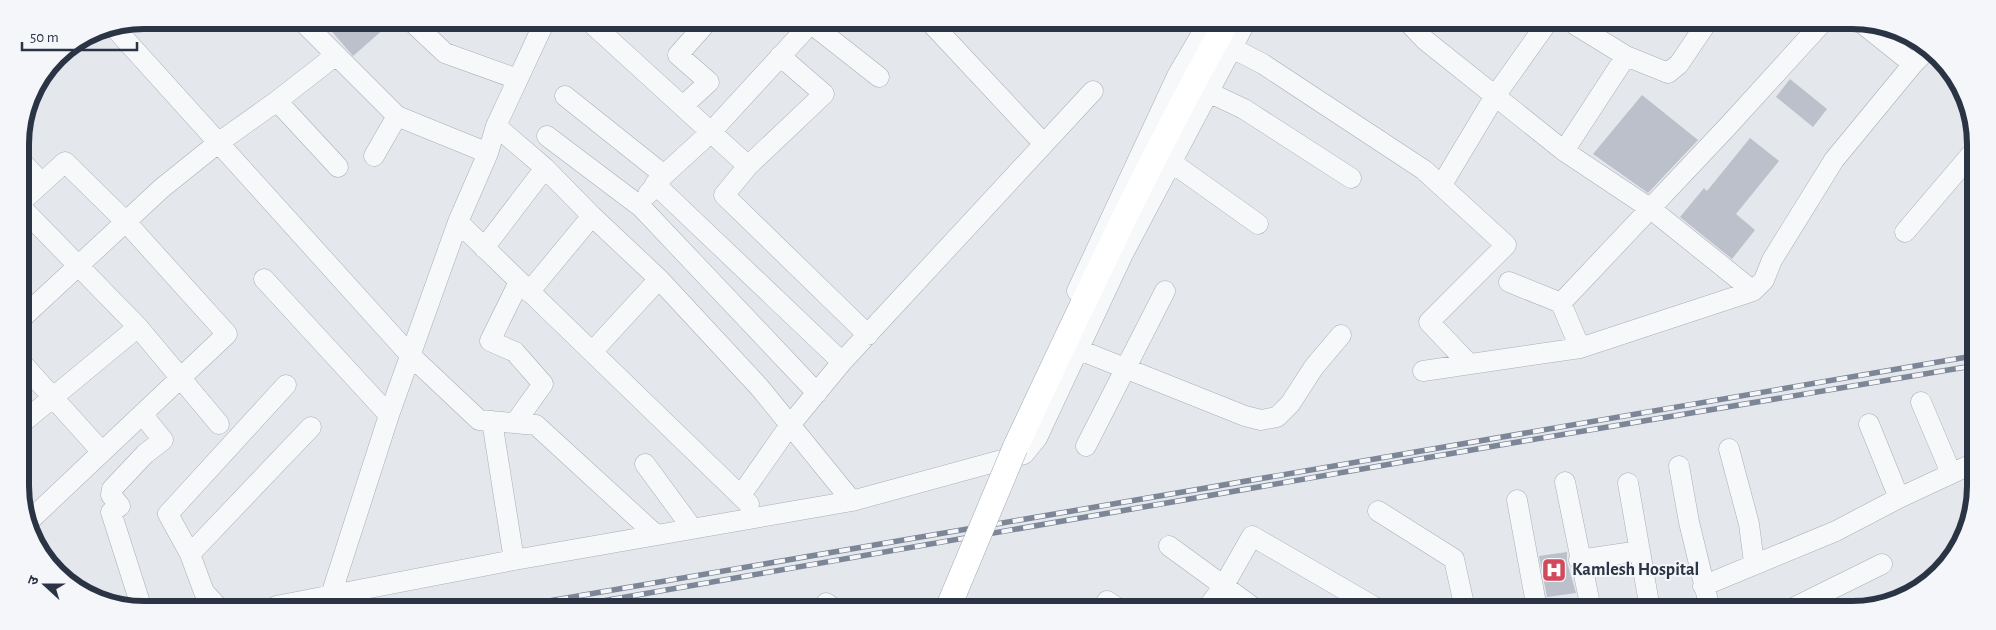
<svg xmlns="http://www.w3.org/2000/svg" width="1996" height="630" font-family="'Alegreya Sans','Noto Sans Devanagari',sans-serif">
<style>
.building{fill:#bbc0ca}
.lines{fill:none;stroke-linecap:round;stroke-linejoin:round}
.minor-casing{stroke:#a9aeb7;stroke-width:21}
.major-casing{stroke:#a3abb8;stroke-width:26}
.minor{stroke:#f7f8fa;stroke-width:20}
.major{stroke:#fff;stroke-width:25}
.rail-casing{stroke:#7d8696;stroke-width:5.5}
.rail{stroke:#f4f6f9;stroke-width:4;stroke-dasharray:11;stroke-linecap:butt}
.major-bridge-casing{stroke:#a3abb8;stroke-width:26;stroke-linecap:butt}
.major-bridge{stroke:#fff;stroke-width:25}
.labels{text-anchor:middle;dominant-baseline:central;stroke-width:4;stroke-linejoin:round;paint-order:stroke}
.poi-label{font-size:18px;font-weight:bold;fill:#2b3445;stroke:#f4f6f9;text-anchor:start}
.rim{fill:none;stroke:#2b3445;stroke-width:6}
</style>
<rect width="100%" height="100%" fill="#e4e7ec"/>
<path class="building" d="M322,20l71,1 -40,35z
M1790,79l37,30 -14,18 -37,-30z
M1642,95l56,45 -50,53 -55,-39z
M1750,138l29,23 -43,53 19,16 -23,29 -52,-42 24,-29 3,3z
M1567,552v10l9,31 -29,4 -8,-41z"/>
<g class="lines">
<defs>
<path id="minor" d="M301,20l96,96 91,37
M411,21l34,32 72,26
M589,21l159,145 76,-72 -44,-38
M809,22l70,55
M930,22l114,122
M1409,23l16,17 139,111 87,58 102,82
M1574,24l52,32 42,17 11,-9 27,-40
M1863,24l50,40
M113,26l297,329 69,65 57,5 119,109
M1232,48l31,16 161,106 82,75 -77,77 40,42
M1208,92l36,17 107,69
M565,96l99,79
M277,101l59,-46
M684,105l25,-23 -31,-27 30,-34
M496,126l49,42 47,48 67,63 101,109 92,113
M547,136l94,71 176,186
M1564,151l62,-95
M374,156l23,-40
M20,160l22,23
M1171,162l87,62
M748,166l-24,29 144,140
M655,184l187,178
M1441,186l54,-90 52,-73
M648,194l16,-19 47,-43 101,-110
M21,202l44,-40 61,60 101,112 -199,188
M21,207l117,120 -116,96
M458,222l291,282
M1905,232l69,-81
M484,248l61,-80
M264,279l125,136
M1509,282l52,21 19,45
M1077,291l101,-217 30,-51
M529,292l63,-76
M1561,303l168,-178 92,-101
M21,319l141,-131 56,-45 59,-42 61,66
M138,327l81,97
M1077,349l168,67 16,4 16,-3 13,-13 24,-37 27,-32
M592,352l67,-73
M21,362l81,90
M1423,371l157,-23 173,-57 11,-11 8,-20 62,-100 79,-96 14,-14
M1921,402l30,71
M492,421l22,139
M515,423l28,-39 -28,-32 -25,-11 29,-59
M1869,424l30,74
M1086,446l79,-155
M1729,449l20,75 5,39
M645,464l47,64
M1679,466l10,56 21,87
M1565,482l26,127
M1628,483l22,126
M741,495l49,-70 52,-63 251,-271
M1517,500l20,109
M1378,511l76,48 11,50
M1169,546l85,62
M190,554l121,-127
M1579,560l61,-9
M1703,586l133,-55 63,-33 73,-34
M331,595l58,-180 69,-193 30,-69 8,-27 49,-105
M826,603l6,4
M141,606l-30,-94 9,-6 -9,-11 1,-6 33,-35 18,-14 -21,-26
M217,606l-13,-14 -14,-38 -22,-40 118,-129
M276,606l238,-46 338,-59 172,-47 13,-16 86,-184 122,-231
M1103,608l4,-7 11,7
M1207,608l16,-21 29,-51 126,73
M1789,610l93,-46"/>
<path id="major" d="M1015,448c67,-143 134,-287 211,-425"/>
</defs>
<use href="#minor" class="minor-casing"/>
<use href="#major" class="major-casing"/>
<use href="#minor" class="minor"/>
<use href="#major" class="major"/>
<defs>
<path id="rail" d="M514,607l1459,-251
M568,607l938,-163 466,-78"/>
</defs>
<use href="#rail" class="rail-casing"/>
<use href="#rail" class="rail"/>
<defs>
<path id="major-bridge" d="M948,608l67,-160"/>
</defs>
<use href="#major-bridge" class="major-bridge-casing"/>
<use href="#major-bridge" class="major-bridge"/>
</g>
<defs>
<symbol id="hospital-square" viewBox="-11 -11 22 22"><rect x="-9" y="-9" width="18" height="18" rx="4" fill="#d1495b" stroke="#f4f6f9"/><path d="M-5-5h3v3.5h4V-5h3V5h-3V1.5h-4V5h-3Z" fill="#fff"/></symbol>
</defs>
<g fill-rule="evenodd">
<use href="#hospital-square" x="1540" y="556" width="28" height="28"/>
</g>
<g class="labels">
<g class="poi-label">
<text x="1572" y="570">Kamlesh Hospital</text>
</g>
</g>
<path d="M0 0H1996V630H0ZM144 29H1852A115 115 0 0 1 1967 144V486A115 115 0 0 1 1852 601H144A115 115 0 0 1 29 486V144A115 115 0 0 1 144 29Z" fill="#f4f6f9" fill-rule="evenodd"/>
<path class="rim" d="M144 29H1852A115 115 0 0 1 1967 144V486A115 115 0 0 1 1852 601H144A115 115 0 0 1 29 486V144A115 115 0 0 1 144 29Z"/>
<g transform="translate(45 585) rotate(291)" stroke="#f4f6f9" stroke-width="4" paint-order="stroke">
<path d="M0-4L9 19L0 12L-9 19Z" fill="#2b3445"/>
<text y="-8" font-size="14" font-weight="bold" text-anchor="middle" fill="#2b3445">उ</text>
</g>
<path d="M22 42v8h115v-8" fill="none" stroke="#2b3445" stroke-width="2.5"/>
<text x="30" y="42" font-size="15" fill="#2b3445" stroke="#f4f6f9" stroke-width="4" paint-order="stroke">50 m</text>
</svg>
